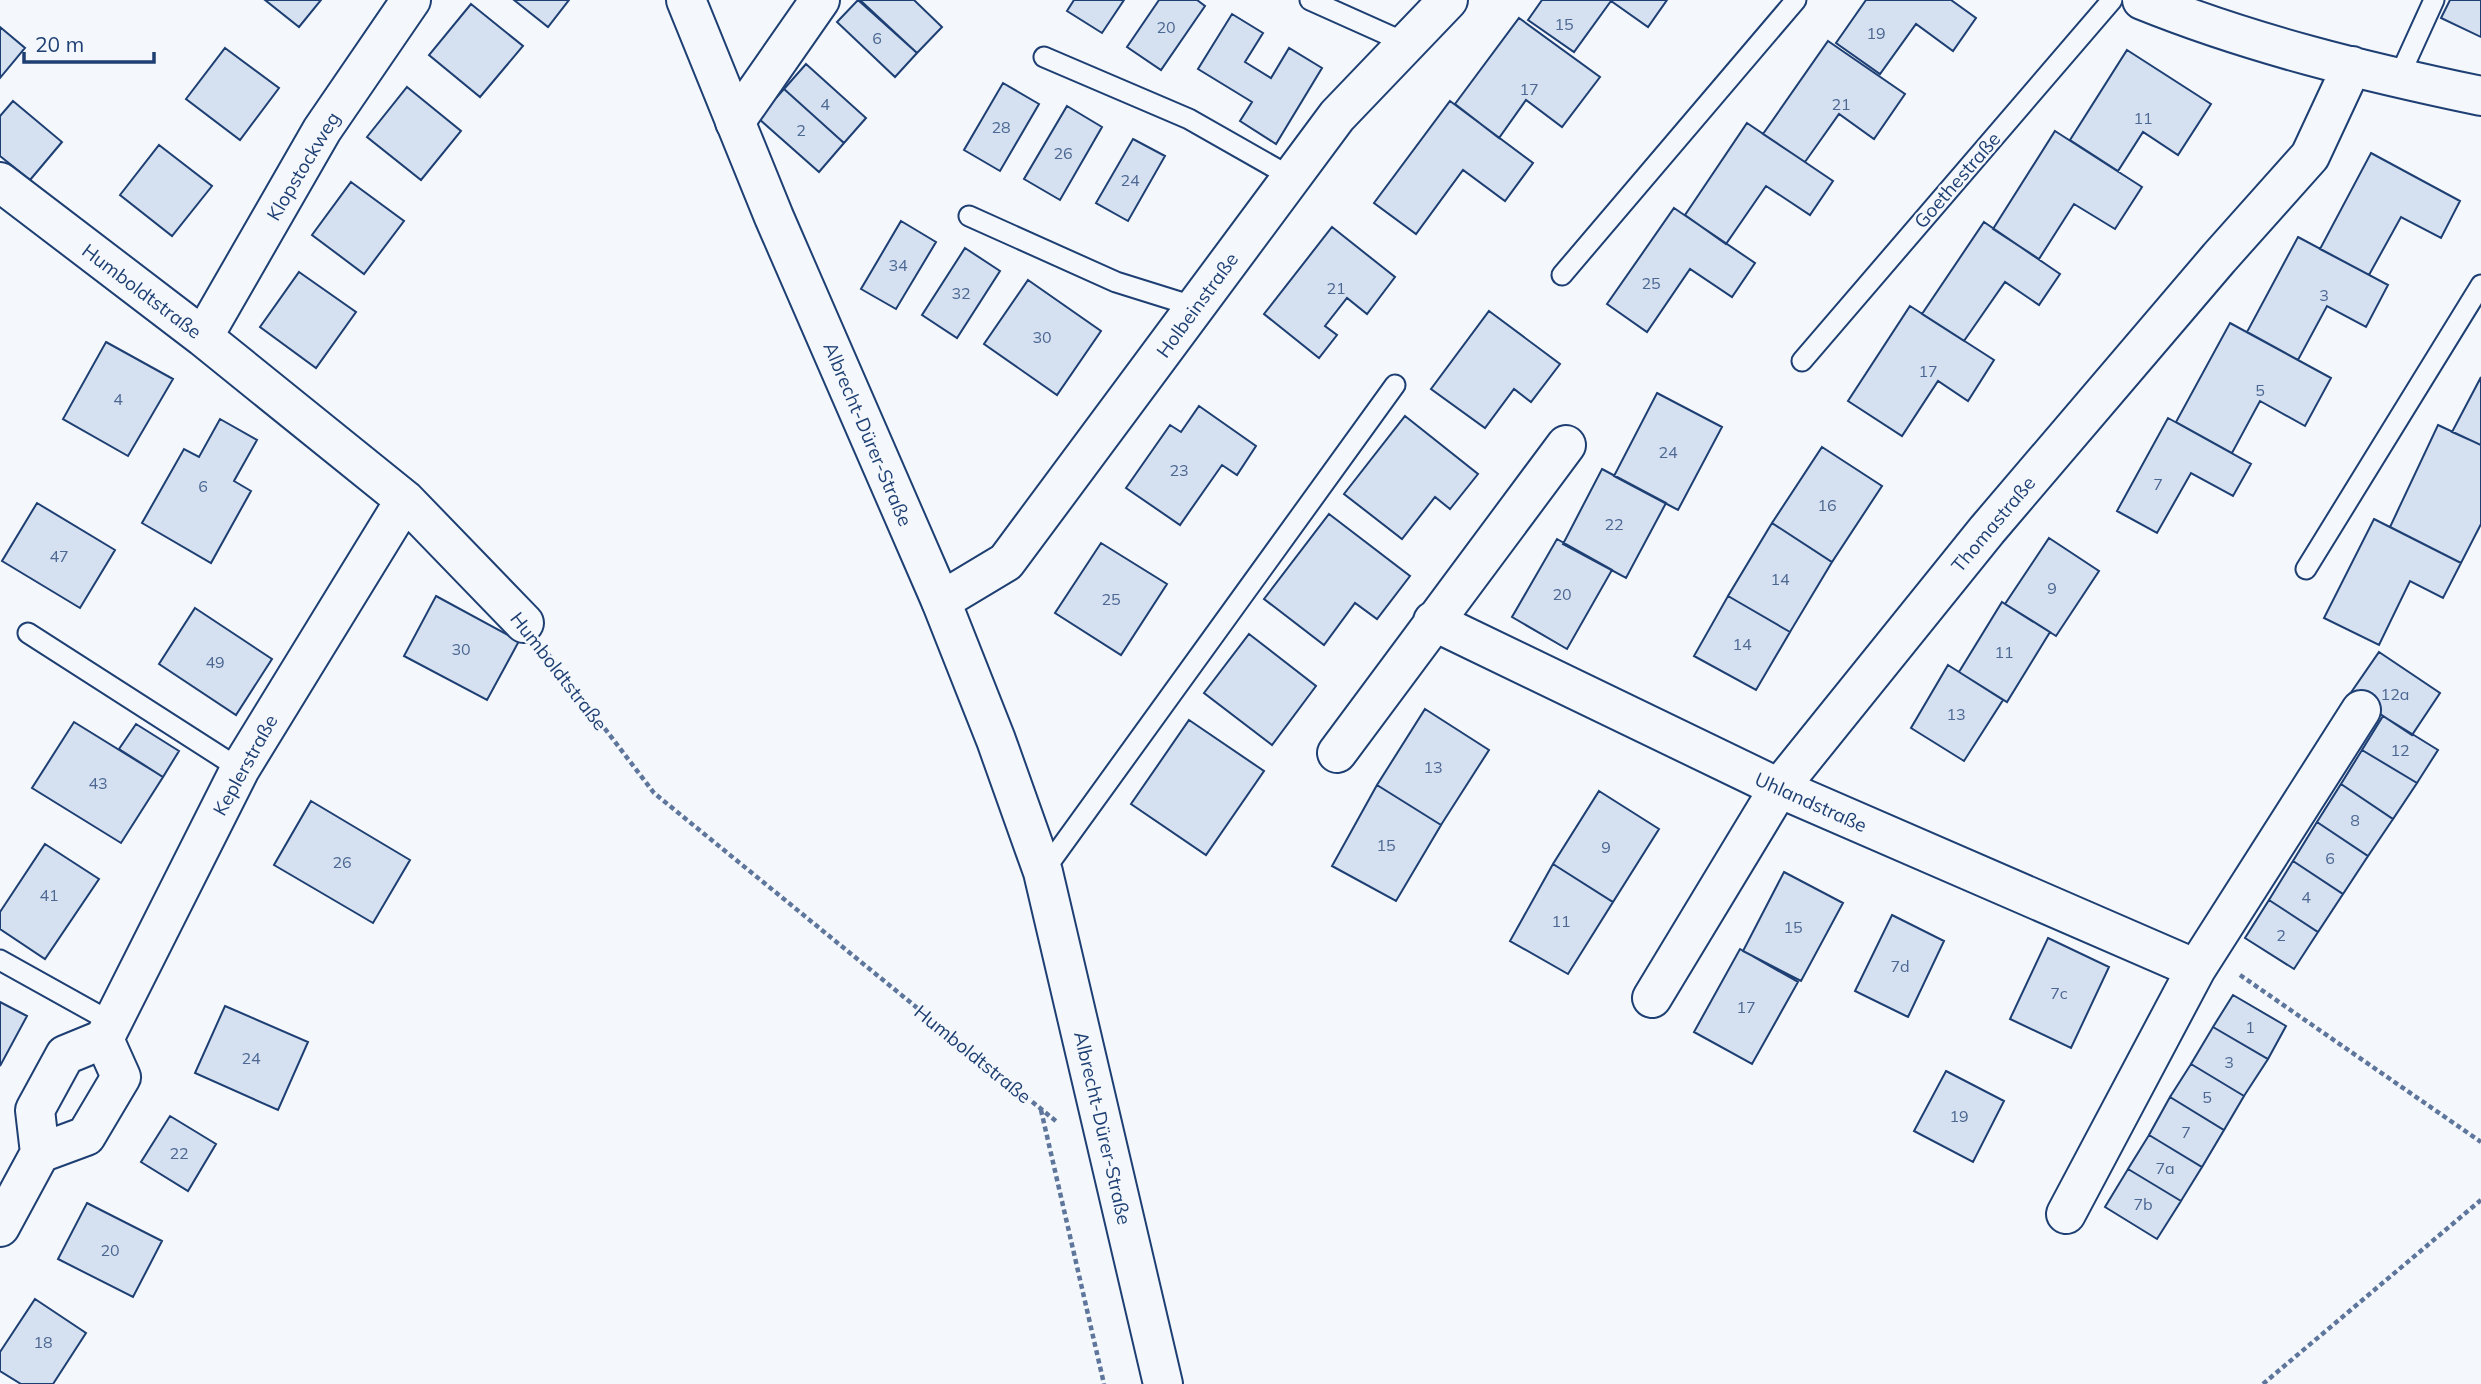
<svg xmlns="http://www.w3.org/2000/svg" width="2481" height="1384" font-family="Mulish,sans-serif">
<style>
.building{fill:#d5e0f0;stroke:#1d3f73;stroke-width:2}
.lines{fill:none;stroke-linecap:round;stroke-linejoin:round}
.service-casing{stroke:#1d3f73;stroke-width:23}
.minor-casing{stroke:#1d3f73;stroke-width:42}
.tertiary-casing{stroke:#1d3f73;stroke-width:42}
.path{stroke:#5e769c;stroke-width:4.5;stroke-dasharray:5 3.5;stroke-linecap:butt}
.service{stroke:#f4f7fb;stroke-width:19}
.minor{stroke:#f4f7fb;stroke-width:38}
.tertiary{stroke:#f4f7fb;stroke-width:38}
.labels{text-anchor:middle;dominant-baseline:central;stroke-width:5;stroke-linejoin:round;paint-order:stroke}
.number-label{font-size:16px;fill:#4b6792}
.street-label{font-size:19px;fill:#1d3f73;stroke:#f4f7fb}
</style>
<rect width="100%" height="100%" fill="#f4f7fb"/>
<path class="building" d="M265,0h56l-22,27z
M514,0h55l-21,27z
M858,0l59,53 -22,24 -58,-55z
M860,0h54l28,27 -25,26z
M1074,0h50l-22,33 -35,-22z
M1159,0h38l8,6 -44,64 -34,-23z
M1542,0h125l-19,27 -37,-26 -37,51 -46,-32z
M1866,0h85l25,18 -23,33 -37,-27 -36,50 -44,-31z
M2450,0h31v37l-40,-19z
M471,4l52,42 -43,51 -51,-42z
M1232,14l31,19 -18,29 26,16 18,-30 33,20 -46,76 -36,-23 12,-19 -54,-33z
M1519,18l81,59 -38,50 -36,-27 -27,38 -44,-34z
M0,27l25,21 -25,30z
M1828,41l77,53 -31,45 -35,-25 -34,48 -42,-28z
M225,48l54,40 -39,52 -54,-41z
M2127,50l84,54 -33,51 -35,-23 -25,39 -48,-31z
M806,64l60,54 -22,25 -60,-54z
M1003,83l36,21 -39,67 -36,-21z
M407,87l54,44 -40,49 -54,-43z
M784,89l60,54 -25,29 -61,-54z
M13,101l49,41 -32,38 -30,-24v-40z
M1450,101l83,62 -28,38 -42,-31 -47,64 -42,-31z
M1067,106l35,21 -42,73 -36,-21z
M1747,123l86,58 -23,34 -44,-29 -40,58 -41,-29z
M2055,131l87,56 -27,42 -41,-25 -35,55 -46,-30z
M1133,139l32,17 -37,65 -32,-18z
M159,145l53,41 -40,50 -52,-41z
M2371,153l89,48 -19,37 -40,-21 -32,58 -49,-26z
M351,182l53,39 -40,53 -52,-39z
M1674,208l81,55 -23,34 -42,-28 -43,63 -40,-28z
M901,221l35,21 -40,67 -35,-20z
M1984,222l76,52 -21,31 -34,-23 -41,59 -42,-27z
M1332,227l63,50 -28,37 -20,-16 -22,28 12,9 -18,23 -55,-44z
M2298,237l90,48 -22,42 -39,-21 -29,54 -51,-28z
M965,248l35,23 -43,67 -35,-23z
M299,272l57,40 -40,56 -56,-41z
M1028,280l73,51 -44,64 -73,-51z
M1910,306l84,54 -26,41 -30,-20 -36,55 -54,-35z
M1489,311l71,53 -29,38 -17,-13 -29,39 -54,-39z
M2230,323l101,55 -26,48 -45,-25 -28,52 -56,-31z
M106,342l67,37 -45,77 -65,-37z
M2481,377v68l-29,-13z
M1657,393l65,34 -44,83 -64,-34z
M1199,406l57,40 -19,29 -15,-10 -42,60 -54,-37 44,-63 11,7z
M1405,416l73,58 -28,35 -15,-12 -33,42 -58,-45z
M2168,418l83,46 -18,32 -42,-23 -34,60 -40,-22z
M220,419l37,21 -23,41 17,10 -40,72 -69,-40 42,-74 15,8z
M2438,425l43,20v79l-20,39 -71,-36z
M1822,447l60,39 -50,76 -60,-39z
M1602,469l64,34 -40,75 -63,-34z
M37,503l78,47 -35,58 -78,-47z
M1329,514l81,62 -33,43 -22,-16 -31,42 -60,-46z
M2374,519l87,44 -18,35 -33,-17 -31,64 -55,-27z
M1772,523l60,39 -42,70 -62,-36z
M2049,538l50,33 -43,65 -51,-32z
M1557,539l55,31 -45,79 -55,-32z
M1101,543l66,41 -46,71 -66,-42z
M436,596l83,45 -32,59 -83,-44z
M1728,596l62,36 -34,58 -62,-34z
M2002,602l48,30 -43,70 -48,-30z
M195,608l77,51 -36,56 -77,-51z
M1249,634l67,52 -44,59 -68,-52z
M2379,652l61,41 -28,42 -62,-41z
M1948,665l55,35 -39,61 -53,-33z
M1425,709l64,41 -48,75 -64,-40z
M2383,716l55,34 -21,33 -55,-33z
M1189,720l75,51 -58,84 -75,-51z
M74,722l89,55 -42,66 -89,-55z
M136,724l43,27 -16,26 -44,-28z
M2362,750l55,33 -24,36 -52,-35z
M2341,784l52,35 -25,37 -51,-34z
M1377,785l64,40 -45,76 -64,-35z
M1599,791l60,38 -46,73 -60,-38z
M311,801l99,59 -37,63 -99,-58z
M2317,822l51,34 -25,38 -50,-33z
M45,844l54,35 -54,80 -45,-30v-17z
M2293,861l50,33 -25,38 -49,-32z
M1553,864l60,38 -45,72 -58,-33z
M1784,872l59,31 -42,78 -58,-30z
M2269,900l49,32 -24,37 -49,-31z
M1892,915l52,26 -36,76 -53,-26z
M2048,938l61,29 -38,81 -61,-29z
M1740,949l58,33 -46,82 -58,-32z
M2233,995l53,31 -18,33 -55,-32z
M0,1002l27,14 -27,50z
M225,1006l83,36 -30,68 -83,-37z
M2213,1027l55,32 -24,37 -53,-32z
M2191,1064l53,32 -20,34 -54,-33z
M1946,1071l58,30 -31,61 -59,-31z
M2170,1097l54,33 -22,37 -53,-32z
M170,1116l46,28 -28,47 -47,-29z
M2149,1135l53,32 -21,34 -53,-32z
M2128,1169l53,32 -24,38 -52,-32z
M87,1203l75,38 -29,56 -75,-38z
M35,1299l51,34 -33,51h-32l-21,-13v-19z"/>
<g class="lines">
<defs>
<path id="service" d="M1310,0l96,43
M1044,57l145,62 102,58
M2398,79l36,-79
M969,216l147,66 80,25
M1562,275l234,-275
M1802,361l310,-361
M2306,569l175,-284
M28,633l212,136
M1043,872l352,-487
M0,960l113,63"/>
<path id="minor" d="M2142,0c109,44 224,72 339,96
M735,122l85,-122
M0,182l203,155 202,163 119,123
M203,337l119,-207 89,-130
M941,601l65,-39 331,-446 111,-116
M1433,621l346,167 417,181
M1337,753l229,-308
M1652,998l127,-210 208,-258 232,-272 91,-102 42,-90
M40,1153l-5,-43 30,-55 39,-16
M2066,1214l130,-245 165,-259
M0,1227l40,-74 46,-17 35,-59 -17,-38 136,-270 165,-269"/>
<path id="tertiary" d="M686,0l88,217 167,384 55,139 47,132 120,512"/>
</defs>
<use href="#service" class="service-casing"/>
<use href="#minor" class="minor-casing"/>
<use href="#tertiary" class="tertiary-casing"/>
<path class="path" d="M548,654l106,139 403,329
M2240,975l241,167
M1041,1110l63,274
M2263,1384l218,-184"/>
<use href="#service" class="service"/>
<use href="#minor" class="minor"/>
<use href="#tertiary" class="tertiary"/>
</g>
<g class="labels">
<g class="number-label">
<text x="1564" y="24">15</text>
<text x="1166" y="27">20</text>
<text x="1876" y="33">19</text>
<text x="877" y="38">6</text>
<text x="1529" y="89">17</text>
<text x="825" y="104">4</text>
<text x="1841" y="104">21</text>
<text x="2143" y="118">11</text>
<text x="1001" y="127">28</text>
<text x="801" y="130">2</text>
<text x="1063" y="153">26</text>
<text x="1130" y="180">24</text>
<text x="898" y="265">34</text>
<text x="1651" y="283">25</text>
<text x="1336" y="288">21</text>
<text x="961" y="293">32</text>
<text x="2324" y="295">3</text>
<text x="1042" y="337">30</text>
<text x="1928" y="371">17</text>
<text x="2260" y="390">5</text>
<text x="118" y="399">4</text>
<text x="1668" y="452">24</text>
<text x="1179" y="470">23</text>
<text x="2158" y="484">7</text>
<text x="203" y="486">6</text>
<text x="1827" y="505">16</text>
<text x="1614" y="524">22</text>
<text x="59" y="556">47</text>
<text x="1780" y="579">14</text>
<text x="2052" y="588">9</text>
<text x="1562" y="594">20</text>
<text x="1111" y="599">25</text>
<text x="1742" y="644">14</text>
<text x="461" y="649">30</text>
<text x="2004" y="652">11</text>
<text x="215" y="662">49</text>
<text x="2395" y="694">12a</text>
<text x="1956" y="714">13</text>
<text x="2400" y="750">12</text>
<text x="1433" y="767">13</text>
<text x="98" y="783">43</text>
<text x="2355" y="820">8</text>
<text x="1386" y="845">15</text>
<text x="1606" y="847">9</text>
<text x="2330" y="858">6</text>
<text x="342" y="862">26</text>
<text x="49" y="895">41</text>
<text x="2306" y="897">4</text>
<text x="1561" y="921">11</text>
<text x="1793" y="927">15</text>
<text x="2281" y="935">2</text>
<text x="1900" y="966">7d</text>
<text x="2059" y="993">7c</text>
<text x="1746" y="1007">17</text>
<text x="2250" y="1027">1</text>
<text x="251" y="1058">24</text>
<text x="2229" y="1062">3</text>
<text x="2207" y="1097">5</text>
<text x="1959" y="1116">19</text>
<text x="2186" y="1132">7</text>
<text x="179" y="1153">22</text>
<text x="2165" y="1168">7a</text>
<text x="2143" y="1204">7b</text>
<text x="110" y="1250">20</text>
<text x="43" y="1342">18</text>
</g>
<g class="street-label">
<text transform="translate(303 166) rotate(-59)">Klopstockweg</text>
<text transform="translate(1957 180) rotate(-49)">Goethestraße</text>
<text transform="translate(142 291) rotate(37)">Humboldtstraße</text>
<text transform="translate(1197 305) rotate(-54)">Holbeinstraße</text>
<text transform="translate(868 434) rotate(67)">Albrecht-Dürer-Straße</text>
<text transform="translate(1993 524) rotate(-50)">Thomastraße</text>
<text transform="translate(559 671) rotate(52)">Humboldtstraße</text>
<text transform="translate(245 765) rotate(-61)">Keplerstraße</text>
<text transform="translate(1811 802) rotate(24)">Uhlandstraße</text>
<text transform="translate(973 1054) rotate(39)">Humboldtstraße</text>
<text transform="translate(1103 1128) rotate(77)">Albrecht-Dürer-Straße</text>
</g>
</g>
<path d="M24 52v10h130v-10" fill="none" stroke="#1d3f73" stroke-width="3.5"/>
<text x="35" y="52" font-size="21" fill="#1d3f73" stroke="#f4f7fb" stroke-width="5" paint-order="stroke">20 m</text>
</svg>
